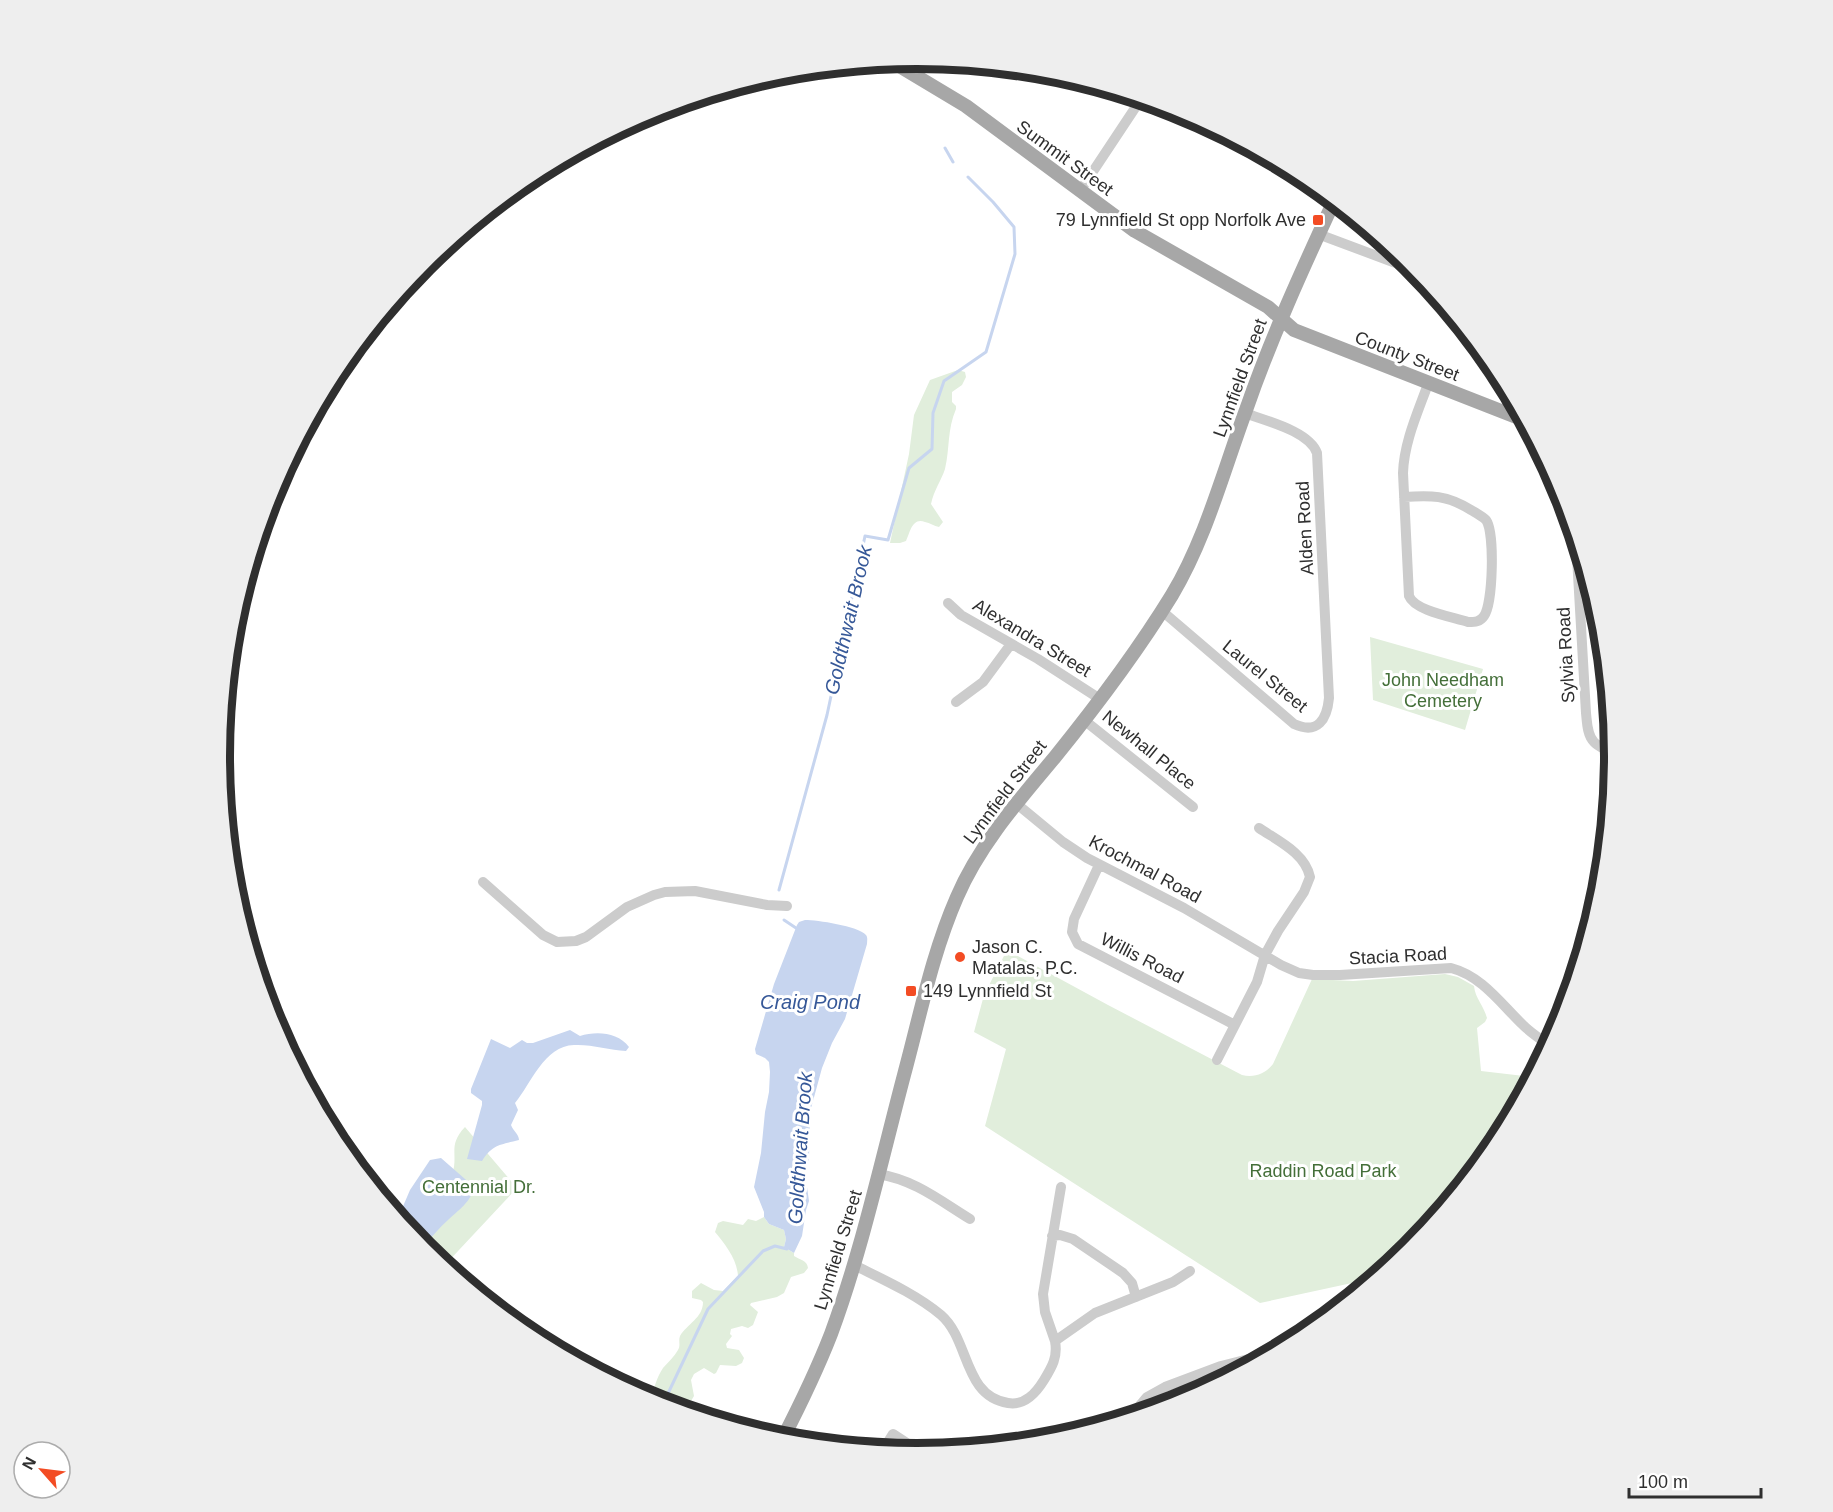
<svg xmlns="http://www.w3.org/2000/svg" width="1833" height="1512" font-family="Helvetica,sans-serif">
<style>
.green{fill:#e1eedc}
.water{fill:#c7d5ef}
.lines{fill:none;stroke-linecap:round;stroke-linejoin:round}
.stream{stroke:#c7d5ef;stroke-width:3}
.minor{stroke:#ccc;stroke-width:10}
.major{stroke:#a7a7a7;stroke-width:14}
.poi-dot{fill:#f34c24;stroke:#fff;stroke-width:2}
.labels{text-anchor:middle;dominant-baseline:central;stroke-width:6;stroke-linejoin:round;paint-order:stroke}
.street-label{font-size:18px;fill:#2f2f2f;stroke:#fff}
.poi-label{font-size:18px;fill:#2f2f2f;stroke:#fff;text-anchor:start}
.park-label{font-size:18px;fill:#446f39;stroke:#fff}
.water-label{font-size:20px;font-style:italic;fill:#365898;stroke:#fff}
.rim{fill:none;stroke:#2f2f2f;stroke-width:8}
</style>
<rect width="100%" height="100%" fill="#fff"/>
<path class="green" d="M958,370l7,2 1,5 -4,8 -10,7v10l4,4v3c-9,21 -6,39 -11,60 -4,12 -11,21 -14,35l12,18 -4,5c-5,-1 -9,-4 -14,-5 -13,-5 -15,11 -19,19l-6,2h-10l19,-89 5,-39 16,-35z
M1370,637l113,32 -18,61 -92,-30z
M1007,950l101,55 134,70c12,3 23,-1 31,-11l39,-85 41,2 92,-7 13,3 16,9c1,12 10,20 13,32l-2,4 -8,6 4,43 43,5 5,6 -33,62 -87,105 -34,29 -115,25 -275,-177 21,-77 -32,-17 10,-37z
M465,1127l52,61 -73,78 -21,-17 -18,-22c9,-6 44,-43 47,-52 7,-21 -5,-29 13,-48z
M764,1217l5,7 15,6 2,9 -2,8 10,6v3c6,4 13,4 14,12l-4,5 -13,4 -7,16 -7,4 -26,6 -1,2 8,7 -5,13 -5,3 -6,-2 -11,3 -1,5 2,2 -6,8 1,4 12,2 5,8 -2,5 -6,3 -16,-1 -4,8 -2,1 -10,-6 -10,6 -3,6 3,16 -9,15 -36,-11 2,-1c3,-11 6,-22 12,-31 5,-6 11,-11 15,-18 3,-5 0,-9 2,-14 7,-12 23,-18 23,-34l-2,-2 -9,-2v-7l9,-8 13,7 9,1 15,-15c-1,-17 -13,-32 -23,-44l3,-9 5,-2 20,4 5,-6 8,2z"/>
<path class="water" d="M805,920c12,0 53,6 61,15 2,3 1,5 1,9l-22,75 -13,24 -10,25 -12,44 -1,46 -3,22 3,21 -3,9 -4,26 -8,17 -10,-6 2,-8 -2,-9 -15,-6 -5,-7v-5l-10,-25 7,-34 4,-41 4,-20 1,-20 -1,-10 -4,-4 -9,-4 -1,-5 19,-65 23,-59 2,-3z
M570,1030l10,6c16,-5 38,-4 49,11l-3,4c-17,-1 -35,-7 -52,-6 -30,1 -43,39 -59,58l3,7 -7,15c2,6 8,9 8,15 -19,5 -26,4 -37,21l-15,-2 15,-54v-4l-11,-8v-4l20,-50 19,9 12,-8 5,3h6z
M441,1158l32,28c1,14 -16,25 -25,34 -9,8 -17,18 -26,27l-24,-29 12,-28 20,-30z"/>
<g class="lines">
<path class="stream" d="M945,148l8,14
M779,890l48,-175 38,-179 23,4 21,-72 23,-19 1,-36 11,-32 42,-29 29,-98 -1,-27 -21,-25 -25,-25
M784,920l15,10
M663,1404l45,-95 55,-58 12,-5 12,3 2,-3"/>
<path class="minor" d="M1080,191l61,-92
M1318,234l99,37
M1404,497c27,-2 43,-2 67,13 5,3 11,6 15,10 9,12 7,84 -2,96 -4,6 -9,6 -16,6 -15,-5 -53,-11 -59,-26l-6,-123c1,-31 15,-61 25,-89
M1576,540l10,173c1,9 1,22 8,29 6,6 14,8 20,15
M948,603l13,12 77,44 62,40
M1162,611l132,113c24,11 33,-5 35,-26l-12,-245c-8,-22 -51,-32 -72,-40
M956,702l27,-20 28,-38
M1084,720l109,87
M1017,804l46,38 24,16 97,50 97,57 18,8 14,2h27l111,-7c31,8 50,36 72,57 7,7 15,12 22,18
M1099,865l-25,54 -2,13 6,12 157,81
M483,882l60,53 14,7 19,-1 10,-4 41,-30 27,-12 11,-3 30,-1 72,14 20,1
M1217,1060l40,-78 8,-27 13,-24 26,-39 6,-15c-5,-24 -32,-36 -51,-49
M878,1174c37,6 61,26 92,45
M1052,1236l8,-1 13,4 50,34 9,10 4,14
M854,1265c28,14 62,29 87,50 29,25 22,81 67,88 17,3 28,-10 36,-23 8,-13 14,-23 11,-39l40,-28 78,-31 17,-11
M1055,1341l-10,-29 -2,-18 18,-107
M1131,1416l16,-19 18,-10 56,-21 51,-13
M786,1434l12,8
M883,1450l10,-16 29,19"/>
<path class="major" d="M891,61l75,45 169,125 133,76 26,23 230,90
M782,1440c18,-35 35,-70 49,-106 31,-84 50,-172 73,-259 16,-59 28,-121 53,-178 22,-52 62,-97 98,-140 42,-52 82,-105 117,-162 34,-57 51,-123 74,-185 25,-72 56,-140 88,-209"/>
</g>
<g class="poi-dot">
<rect x="1312" y="214" width="12" height="12" rx="3"/>
<circle cx="960" cy="957" r="6"/>
<rect x="905" y="985" width="12" height="12" rx="3"/>
</g>
<g class="labels">
<g class="street-label">
<text transform="translate(1065 158) rotate(36)">Summit Street</text>
<text transform="translate(1407 356) rotate(21)">County Street</text>
<text transform="translate(1240 378) rotate(-70)">Lynnfield Street</text>
<text transform="translate(1305 528) rotate(-93)">Alden Road</text>
<text transform="translate(1032 638) rotate(31)">Alexandra Street</text>
<text transform="translate(1566 655) rotate(-93)">Sylvia Road</text>
<text transform="translate(1265 676) rotate(39)">Laurel Street</text>
<text transform="translate(1149 750) rotate(39)">Newhall Place</text>
<text transform="translate(1005 792) rotate(-53)">Lynnfield Street</text>
<text transform="translate(1145 869) rotate(28)">Krochmal Road</text>
<text transform="translate(1398 956) rotate(-3)">Stacia Road</text>
<text transform="translate(1142 958) rotate(27)">Willis Road</text>
<text transform="translate(838 1250) rotate(-73)">Lynnfield Street</text>
</g>
<g class="poi-label">
<text x="1306" y="220" text-anchor="end">79 Lynnfield St opp Norfolk Ave</text>
<text x="972" y="947">Jason C.<tspan x="972" dy="21">Matalas, P.C.</tspan></text>
<text x="923" y="991">149 Lynnfield St</text>
</g>
<g class="park-label">
<text x="1443" y="680">John Needham<tspan x="1443" dy="21">Cemetery</tspan></text>
<text x="1323" y="1171">Raddin Road Park</text>
<text x="479" y="1187">Centennial Dr.</text>
</g>
<g class="water-label">
<text transform="translate(848 620) rotate(-77)">Goldthwait Brook</text>
<text x="810" y="1002">Craig Pond</text>
<text transform="translate(800 1148) rotate(-86)">Goldthwait Brook</text>
</g>
</g>
<path d="M0 0H1833V1512H0ZM230 756a687 687 0 1 1 1374 0a687 687 0 1 1-1374 0Z" fill="#eee" fill-rule="evenodd"/>
<path class="rim" d="M230 756a687 687 0 1 1 1374 0a687 687 0 1 1-1374 0Z"/>
<g transform="translate(42 1470) rotate(298)"><circle r="28" fill="#ffffff" stroke="#acacac" stroke-width="1.5"/>
<path d="M0-4.5L10 22L0 15L-10 22Z" fill="#f34c24"/>
<text y="-9" font-size="16" font-weight="bold" text-anchor="middle" fill="#2f2f2f">N</text>
</g>
<path d="M1629 1488v9h132v-9" fill="none" stroke="#2f2f2f" stroke-width="3"/>
<text x="1638" y="1488" font-size="18" fill="#2f2f2f" stroke="#ffffff" stroke-width="4.5" paint-order="stroke">100 m</text>
</svg>
